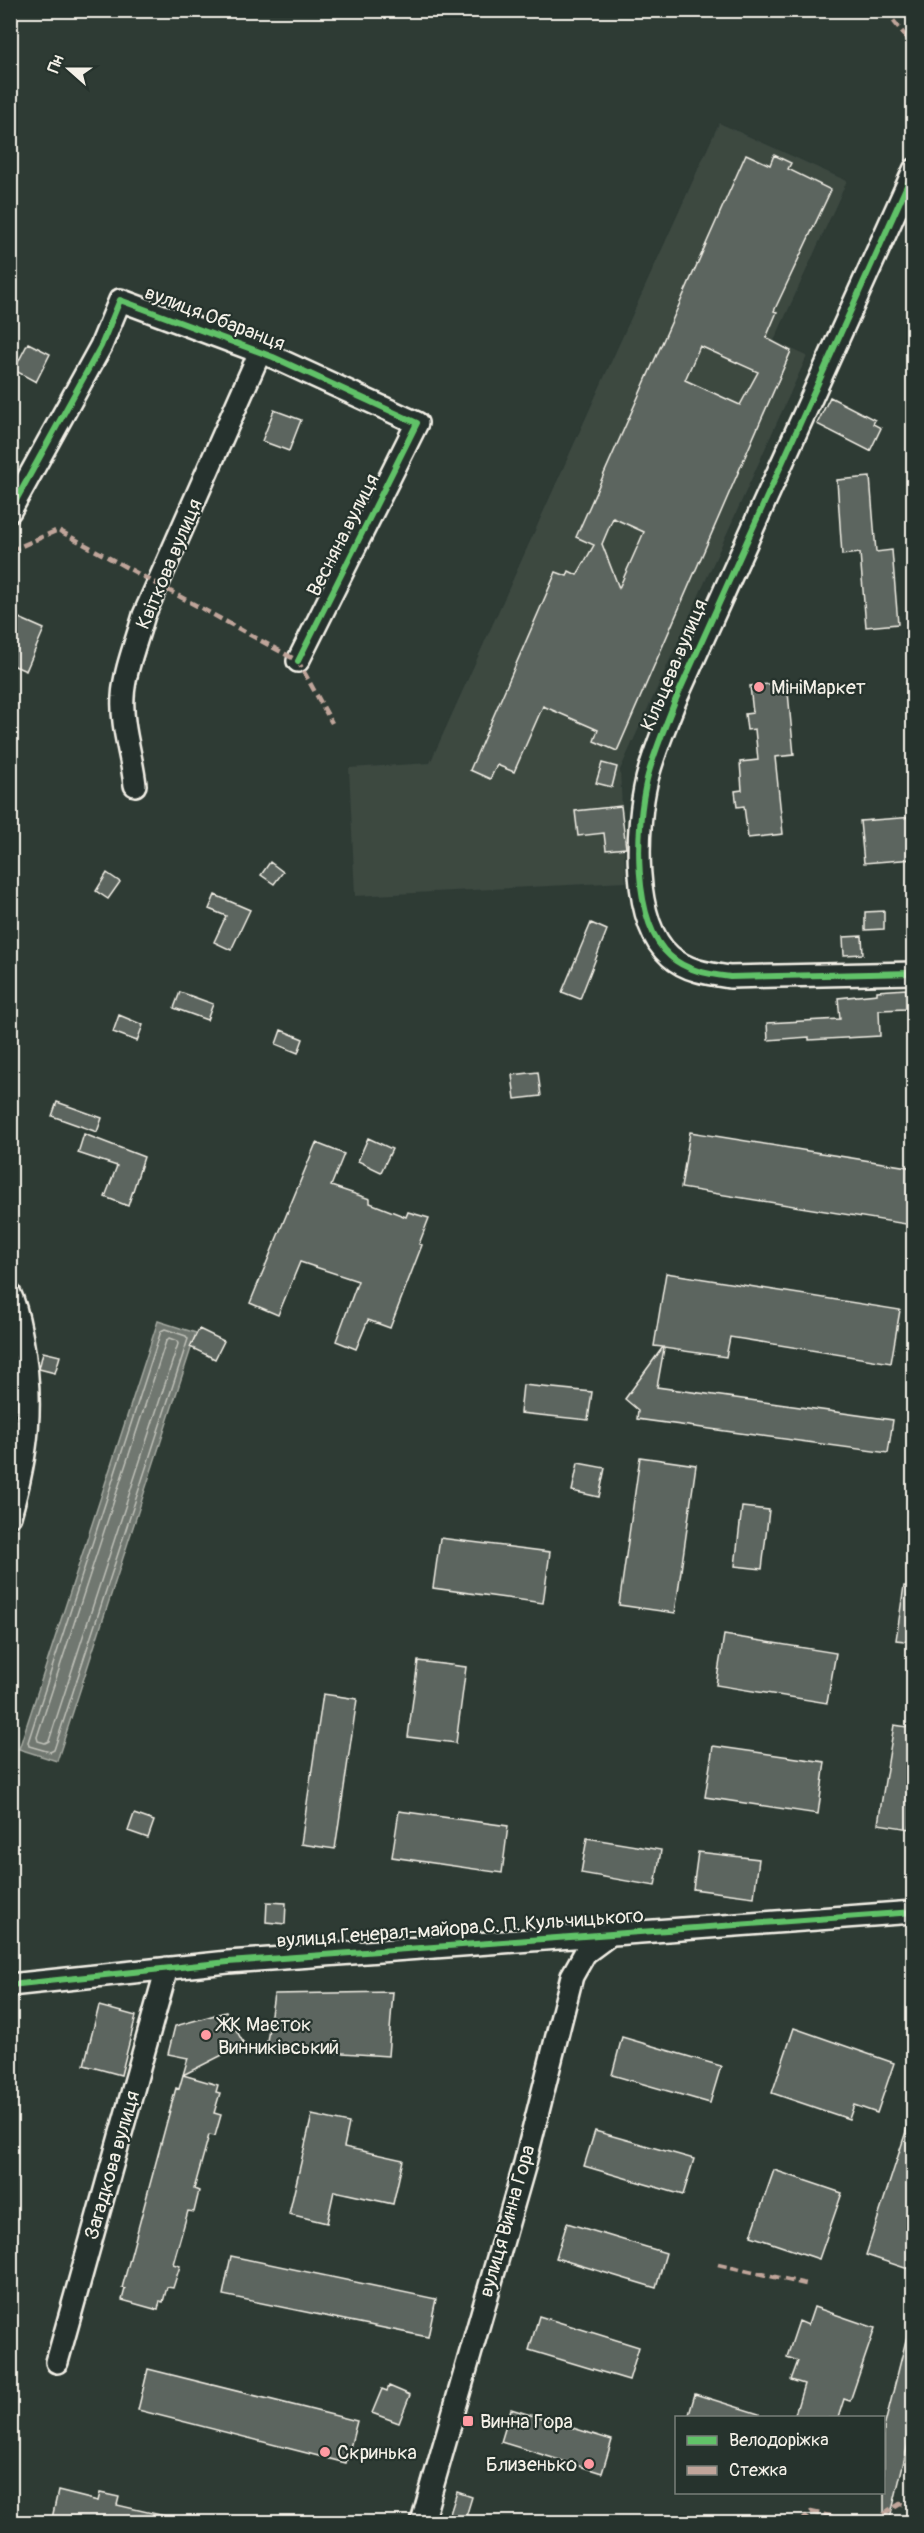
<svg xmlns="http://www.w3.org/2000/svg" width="924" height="2533" font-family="Pangolin,sans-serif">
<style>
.built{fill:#3c4841}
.water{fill:#6f7770;stroke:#a4a8a0;stroke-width:1.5}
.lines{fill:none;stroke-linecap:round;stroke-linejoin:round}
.shore{stroke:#bfc0b8;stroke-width:1.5}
.building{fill:#5c655e;stroke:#f4f1e8;stroke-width:1.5;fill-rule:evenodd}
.street-casing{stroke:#f4f1e8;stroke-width:26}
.street{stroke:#26332d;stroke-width:21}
.quiet{stroke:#c0a59a;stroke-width:4.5;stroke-dasharray:9 4.5;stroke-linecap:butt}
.cycleway-casing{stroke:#26332d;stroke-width:10}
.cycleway{stroke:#61c268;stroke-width:6}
.poi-dot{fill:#ff9aa2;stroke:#26332d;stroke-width:2}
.labels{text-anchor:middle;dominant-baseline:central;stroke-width:4.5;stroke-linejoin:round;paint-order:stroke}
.street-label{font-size:20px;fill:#f4f1e8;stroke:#26332d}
.poi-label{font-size:20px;fill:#f4f1e8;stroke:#26332d;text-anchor:start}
</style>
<rect width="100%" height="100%" fill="#2e3b34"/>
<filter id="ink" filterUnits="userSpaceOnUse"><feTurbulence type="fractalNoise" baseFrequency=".0167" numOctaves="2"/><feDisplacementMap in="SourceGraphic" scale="12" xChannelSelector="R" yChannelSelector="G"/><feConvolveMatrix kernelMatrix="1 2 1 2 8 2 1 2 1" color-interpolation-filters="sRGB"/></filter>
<g filter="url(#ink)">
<path class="built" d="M719,123l128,58 -73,160 33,15 -187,414 6,112 -271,14 -6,-128 81,-5z"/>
<path class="water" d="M158,1321l38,12 -139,428 -38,-12z"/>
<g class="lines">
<path class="shore" d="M165,1329l21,7 2,3 -134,411 -4,2 -21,-6 -1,-4 133,-411z
M169,1338l8,3 1,3 -129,397 -4,2 -7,-2 -1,-4 129,-396z"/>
</g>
<path class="building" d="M746,154l24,11 4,-10 17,8 -3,6 43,21 -57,121 3,1 -11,26 25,13 -174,400 -23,-10 4,-11 -55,-24 -29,66 -17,-7 -7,14 -20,-9 86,-198 11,4 2,-5 8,4 17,-30 -18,-8zM700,346l58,26 -18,33 -55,-25zM613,518l31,14 -25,56 -17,-44z
M28,343l22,11 -14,28 -22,-12z
M830,397l45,23 -2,4 8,4 -11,23 -53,-27z
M274,410l27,10 -12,31 -27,-10z
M870,477l6,75 16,-2 6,74 -32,3 -6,-74 -18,2 -5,-75z
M10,614l34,15 -18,42 -16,-7z
M787,682l7,73 -19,2 8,77 -35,4 -4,-32 -7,1 -2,-16 7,-1 -2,-28 18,-2 -3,-31 -8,1 -2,-16 8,-1 -3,-27z
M602,763l15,4 -5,20 -16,-4z
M621,806l5,42 -20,2 -2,-17 -26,3 -3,-25z
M914,817v42l-50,4 -4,-42z
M270,862l13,10 -9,12 -13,-9z
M107,873l13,9 -12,17 -12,-8z
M215,895l35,15 -19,40 -17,-8 12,-26 -17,-7z
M884,911v18l-19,1v-18z
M591,923l16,7 -27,69 -18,-7z
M862,936l1,18 -19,1 -1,-18z
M906,989l1,20 -28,1 1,26 -71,4v-3l-41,3 -1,-17 73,-4 -2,-21 39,-4v-3z
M180,992l33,12 -6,16 -33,-12z
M119,1015l24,10 -6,16 -24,-9z
M281,1030l22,9 -5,14 -22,-9z
M538,1072l3,24 -26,3 -3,-24z
M57,1102l45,16 -5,14 -45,-16z
M690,1132l224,36 -2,57 -231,-37z
M84,1134l60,23 -16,49 -23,-9 12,-31 -39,-13z
M368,1138l24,11 -11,23 -23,-11z
M316,1143l28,11 -13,32 39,13v4l36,14 2,-5 21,6 -10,26 3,1 -32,83 -22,-8 -12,29 -20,-8 22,-60 -58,-19 -22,53 -28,-12z
M666,1273l234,37 -9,53 -161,-26 -4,20 -62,-9 -7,39 236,33 -5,33 -251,-34 1,-9 -13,-11 38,-52 -9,-1z
M199,1329l25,12 -9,18 -25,-12z
M43,1352l17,4 -5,17 -16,-4z
M523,1385l69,7 -4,28 -68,-7z
M640,1457l56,8 -21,148 -56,-8z
M578,1463l27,5 -6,29 -27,-6z
M742,1507l27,3 -7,59 -27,-3z
M440,1538l110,14 -7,51 -110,-15z
M904,1586l10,1v55l-18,-2z
M724,1635l112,18 -9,50 -111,-18z
M418,1661l48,6 -10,76 -48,-6z
M323,1694l34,5 -22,150 -34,-5z
M894,1725l20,3v75l-4,26 -32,-5z
M713,1746l112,16 -7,52 -113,-17z
M399,1811l109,15 -6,47 -110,-16z
M134,1814l20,7 -6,17 -20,-7z
M587,1838l74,12 -6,36 -74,-13z
M698,1852l61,7 -5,38 -61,-8z
M267,1902l19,1 -1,21 -19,-2z
M393,1992l-5,64 -122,-8 8,-54z
M99,2006l37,10 -15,59 -37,-10z
M226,2012l18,32 -61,31 5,-17 -20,-4 7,-28z
M794,2028l100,35 -17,50 -23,-8 -5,14 -77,-26z
M622,2037l99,29 -11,37 -98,-28z
M183,2075l35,10 -2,7 4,1 -6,20 7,2 -6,21 -6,-1 -15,54 5,2 -5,21 -6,-1 -15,53 7,2 -7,22 -6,-1 -4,15 -3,-1 -2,9 -36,-10 3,-11 -3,-1 54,-200 3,1z
M312,2115l37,8 -5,24 59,13 -10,44 -59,-13 -7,32 -38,-9z
M910,2119h4v152l-48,-16z
M595,2131l99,28 -11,36 -99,-29z
M774,2170l68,23 -23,66 -68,-23z
M567,2223l99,30 -10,35 -100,-30z
M231,2256l205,43 -8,38 -205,-42z
M814,2307l61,21 -25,73 -6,-2 -6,19h-44l10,-34 -13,-4 7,-19 -11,-4 12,-36 9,4z
M539,2316l100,31 -10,33 -100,-30z
M908,2332h6v87l-24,100 -6,-1v-90z
M148,2369l209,52 -11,42 -208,-53z
M389,2386l21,9 -11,28 -27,-10 10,-24 5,2z
M695,2394l64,20v4h-71z
M511,2409l101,31 -10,33 -101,-31z
M58,2491l40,10 2,-8 19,4 -2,8 48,11 -1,7h-113z
M457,2492l15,5 -8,26h-17z"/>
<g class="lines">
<defs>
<path id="street" d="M914,170l-239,531c-10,26 -21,51 -28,78 -11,46 -16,143 23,177 16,15 39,18 60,21l184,-4
M10,511l91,-165 19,-46 153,57 144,66 -119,238
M135,785c-3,-29 -14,-59 -12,-88 1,-25 14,-57 21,-82l116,-263
M10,1294c7,15 9,30 12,45 12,65 6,113 -12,177
M10,1985l218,-23 686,-50
M57,2362l110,-394
M422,2522l102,-355 48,-191 13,-23 27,-20"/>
</defs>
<use href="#street" class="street-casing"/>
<use href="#street" class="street"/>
<path class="quiet" d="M885,10l29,37
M10,551l48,-21 240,131 34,62
M718,2264l88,20
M801,2522l10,-10 47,10
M872,2522l28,-18 14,3"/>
<defs>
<path id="cycleway" d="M914,170l-239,531c-10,26 -21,51 -28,78 -11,46 -16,143 23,177 16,15 39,18 60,21l184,-4
M10,511l91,-165 19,-46 153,57 144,66 -119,238
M10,1985l218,-23 686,-50"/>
</defs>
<use href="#cycleway" class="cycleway-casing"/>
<use href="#cycleway" class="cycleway"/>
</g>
</g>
<g class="poi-dot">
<circle cx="759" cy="687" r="6"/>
<circle cx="206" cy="2035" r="6"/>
<rect x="462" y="2415" width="12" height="12" rx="3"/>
<circle cx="325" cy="2452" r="6"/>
<circle cx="589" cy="2464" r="6"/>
</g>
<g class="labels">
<g class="street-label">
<text transform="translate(215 318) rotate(21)">вулиця Обаранця</text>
<text transform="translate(343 535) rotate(-63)">Весняна вулиця</text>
<text transform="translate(169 564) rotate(-67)">Квіткова вулиця</text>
<text transform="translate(674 665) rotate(-67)">Кільцева вулиця</text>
<text transform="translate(460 1928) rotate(-4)">вулиця Генерал-майора С. П. Кульчицького</text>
<text transform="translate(112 2165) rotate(-74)">Загадкова вулиця</text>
<text transform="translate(507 2221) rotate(-74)">вулиця Винна Гора</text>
</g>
<g class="poi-label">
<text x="771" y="687">МініМаркет</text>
<text x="218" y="2024">ЖК Маєток<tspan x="218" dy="23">Винниківський</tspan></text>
<text x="480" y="2421">Винна Гора</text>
<text x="337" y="2452">Скринька</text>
<text x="577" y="2464" text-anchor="end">Близенько</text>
</g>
</g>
<rect width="924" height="2533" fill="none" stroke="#26332d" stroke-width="36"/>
<rect x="18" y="18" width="888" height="2497" fill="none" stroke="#f4f1e8" stroke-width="2" filter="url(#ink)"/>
<rect x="675" y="2416" width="210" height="78" fill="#26332d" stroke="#787f78" stroke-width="1.5"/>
<rect x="687" y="2436" width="30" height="9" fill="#61c268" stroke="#787f78" stroke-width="1.5"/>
<text x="729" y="2446" font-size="18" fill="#f4f1e8">Велодоріжка</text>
<rect x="687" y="2466" width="30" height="9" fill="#c0a59a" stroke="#787f78" stroke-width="1.5"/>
<text x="729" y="2476" font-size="18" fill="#f4f1e8">Стежка</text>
<g transform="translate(69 69) rotate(291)" stroke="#26332d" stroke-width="4.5" paint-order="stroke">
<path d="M0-4.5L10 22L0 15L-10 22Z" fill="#f4f1e8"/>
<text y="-9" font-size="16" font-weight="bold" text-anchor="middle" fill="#f4f1e8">Пн</text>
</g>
</svg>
